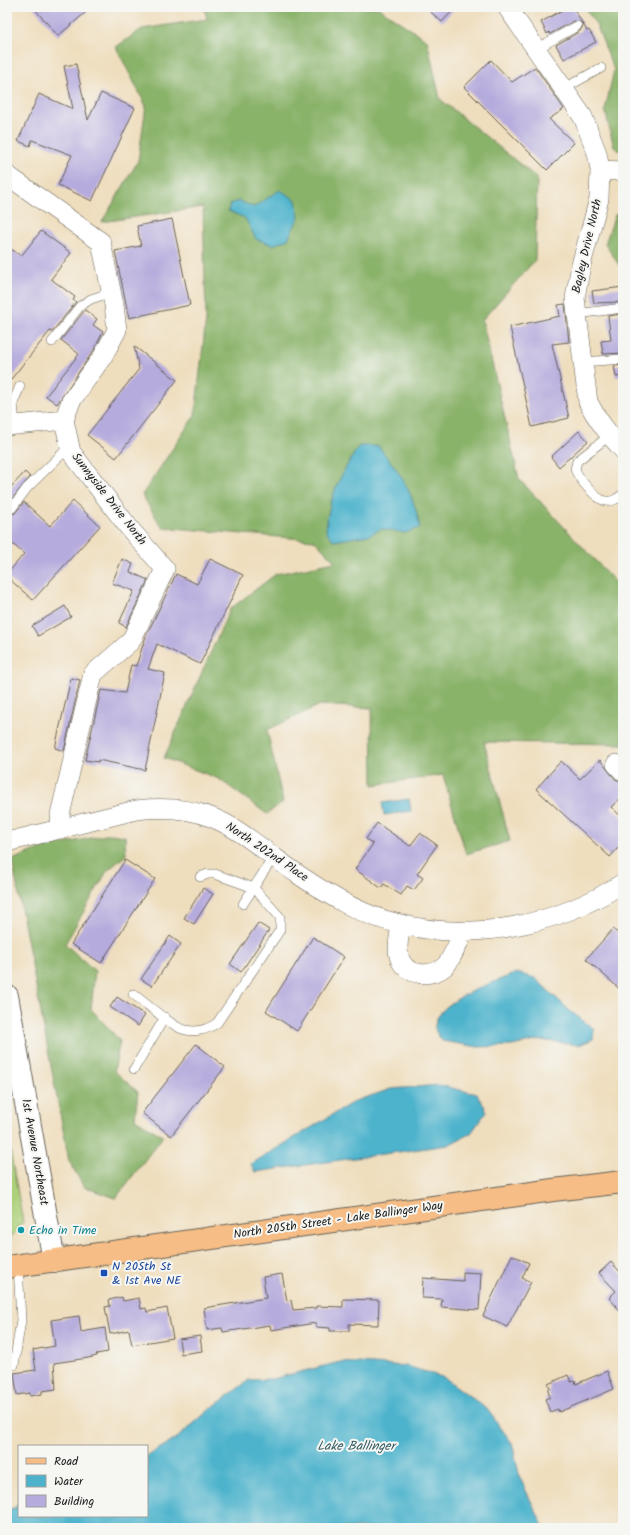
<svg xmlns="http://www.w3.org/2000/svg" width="630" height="1535" font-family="Kalam,sans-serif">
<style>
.green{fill:#add17a;stroke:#64764b}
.forest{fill:#8ab36a;stroke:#536843}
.water{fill:#4db3cc;stroke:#346874}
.building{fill:#b6abdd}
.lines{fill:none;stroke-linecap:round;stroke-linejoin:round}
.service-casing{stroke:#666055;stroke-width:10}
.minor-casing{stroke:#666055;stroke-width:20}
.tertiary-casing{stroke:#666055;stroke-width:24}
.primary-casing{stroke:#666055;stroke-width:24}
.service{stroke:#fff;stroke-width:9}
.minor{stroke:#fff;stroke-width:19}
.tertiary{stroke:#fff;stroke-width:22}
.primary{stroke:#f6be86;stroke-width:22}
.culture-dot{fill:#0f9aa8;stroke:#f6f6f2;stroke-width:1.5}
.transit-dot{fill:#1a4fb4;stroke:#f6f6f2;stroke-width:1.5}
.labels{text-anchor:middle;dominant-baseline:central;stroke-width:4;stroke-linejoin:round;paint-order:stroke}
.street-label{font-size:12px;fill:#1c1c1c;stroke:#f6f6f2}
.culture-label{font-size:12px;fill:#0d838f;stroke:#f6f6f2;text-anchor:start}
.transit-label{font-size:12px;fill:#164399;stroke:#f6f6f2;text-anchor:start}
.water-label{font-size:13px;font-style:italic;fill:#305862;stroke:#f6f6f2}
</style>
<rect width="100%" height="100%" fill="#f6f6f2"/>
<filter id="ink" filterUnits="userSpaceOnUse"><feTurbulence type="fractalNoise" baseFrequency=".025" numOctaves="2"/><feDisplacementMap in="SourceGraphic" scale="8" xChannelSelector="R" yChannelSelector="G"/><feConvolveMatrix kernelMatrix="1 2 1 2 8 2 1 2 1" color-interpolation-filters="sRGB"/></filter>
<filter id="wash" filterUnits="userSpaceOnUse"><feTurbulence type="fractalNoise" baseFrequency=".012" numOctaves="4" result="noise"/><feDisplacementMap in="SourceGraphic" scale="16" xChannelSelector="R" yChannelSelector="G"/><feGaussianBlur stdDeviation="0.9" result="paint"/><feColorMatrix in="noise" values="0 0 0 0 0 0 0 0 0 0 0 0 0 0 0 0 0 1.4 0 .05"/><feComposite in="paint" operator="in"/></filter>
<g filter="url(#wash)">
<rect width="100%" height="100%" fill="#efdebe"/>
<path class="green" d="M7,1133l16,89 -12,15h-4z"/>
<path class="forest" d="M204,7h173l50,33 13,59 97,79 -2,82 -53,60 37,159 104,111v154l-139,-2 26,99 -44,13 -23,-79 -70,10 -1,-77 -52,-3 -53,25 16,72 -16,12 -48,-35 -55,-21 66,-149 46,-35 59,-12 -21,-22 -152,-13 -20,-32 53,-80 11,-96 -3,-112 -101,15 36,-61 8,-55 -30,-59 26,-18 65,-10z
M584,7h39v146l-9,-6 -9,-37 9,-40 -18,-46z
M623,212v59l-18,-27 10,-29z
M111,834l14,2 1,19 -19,16 -42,73 30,27 -4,38 29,32 -6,30 24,21 -3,27 28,17 -47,62 -32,-11 -15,-26 -57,-301 30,-12z"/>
<path class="water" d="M280,190l16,10 3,17 -11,22 -15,6 -17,-6 -11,-21 -17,-7 2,-7 9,-3 15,6z
M359,446h19c22,26 36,47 42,82l-15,5 -24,-4 -12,6 -35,6 -8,-10c2,-33 15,-57 33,-85z
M409,799l2,12 -27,4 -2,-12z
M516,973l19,5 35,33 24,18 -1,10 -14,6 -39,-5 -28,6 -34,1 -36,-6c-3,-5 -8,-10 -7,-16 3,-26 61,-43 81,-52z
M439,1085l38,9 10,17 -16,22 -23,12 -193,27 -4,-8 104,-63 36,-12z
M340,1362l67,4 38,12 42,31 25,34 8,35 24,50h-537v-19l8,-1 4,-6v14h128v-60l30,-18 32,-28 40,-30 23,-1z"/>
<g id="blocks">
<path class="building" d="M33,7h59l-34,29z
M425,7h31l-14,15z
M568,7h5l14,24 2,-1 7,12 -32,17 -8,-14 24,-14 3,-5 -1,-3 -8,-2 -24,13 -1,-2 -2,2 -6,-12z
M491,60l21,22 23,-15 29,42 -15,10 25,24 -27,27 -83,-83z
M76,64l12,56 13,-27 34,15 -43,93 -34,-16 14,-30 -40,-15 -2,6 -12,-5 21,-47 34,15 -9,-43z
M172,219l18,86 -61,13 -14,-67 26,-5 -4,-20z
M41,231l30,22 -20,26 24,18 -2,3 3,2 -24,30 -2,-1 -43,53v-138l14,10z
M623,287v12l-3,1 1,2 -27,1 -2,-12z
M565,304l4,38 -17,2 17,74 -37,9 -22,-100 50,-11 -2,-11z
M85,310l12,9 -4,6 10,7 -9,18 -37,54 -11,-8 33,-42 -18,-14z
M622,314l1,39 -20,1 -2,-13 10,-1 -3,-24z
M134,346l43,34 -61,78 -29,-23 52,-66z
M623,365v11l-7,1 -2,-11z
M579,431l9,10 -29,26 -8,-10z
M25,472l5,5 -23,28v-20l3,3z
M73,501l27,25 -67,74 -26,-23v-3l17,-20 -17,-15v-28l4,3 4,-1 9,-11 26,24z
M122,559l11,5 -3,8 18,8 -22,47 -7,-4 15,-32 -22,-8z
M210,559l33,16 -43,89 -43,-20 -9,25 17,4 -20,97 -47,-10v2l-13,-2 16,-70 24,3 6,-28 5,1 10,-30 30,-62 21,10z
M65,606l6,11 -33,19 -6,-10z
M71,678l9,2 -16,71 -9,-3z
M600,760l15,19 8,3v14l-12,11 12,11v24l-13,15 -74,-68 25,-28 19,18z
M377,823l33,23 10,-13 17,12 -20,29 6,4 -9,12 -7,-4 -6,9 -17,-11 -3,4 -26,-19 18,-25 -7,-5z
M125,860l30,19 -54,84 -30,-19z
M203,888l10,6 -19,30 -10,-6z
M258,923l11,7 -28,42 -11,-8z
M613,929l10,9v54l-37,-33z
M170,936l11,8 -29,42 -11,-7z
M313,937l31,20 -47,74 -31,-20z
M117,997l28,18 -7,11 -28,-19z
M196,1044l29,23 -54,69 -29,-23z
M512,1255l17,8 -7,15 9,4 -24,45 -24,-11z
M611,1262l12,13v39l-14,-16 7,-7 -17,-18z
M463,1272l18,1 -2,37 -38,-3 1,-8 -20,-1 1,-20 40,3z
M282,1274l5,27 4,-1 2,10 23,-2v-2l27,1v-8l36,1 -1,25 -29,-1v7h-19v-3l-14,-1v-4l-45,7 -1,-5 -47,7 -1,-4 -15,2 -3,-22 62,-10 -3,-21z
M122,1297l1,4 16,-3 2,11 5,-1 1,4 20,-4 6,30 -41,7 -3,-15 -19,4 -5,-27 5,-1 -1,-6z
M79,1316l2,16 24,-4 3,24 -12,2 1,2 -9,2 -34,5 2,26 -14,2v3l-12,2v-3l-13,2 -3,-22 22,-3 -3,-20 22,-4 -4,-26z
M200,1336l2,15 -21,3 -2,-15z
M607,1371l7,18 -55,23 -1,-3 -8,3 -5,-13 5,-2 -2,-6 2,-2 -2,-5 20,-9 3,7 4,-1 1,3z"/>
</g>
</g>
<g filter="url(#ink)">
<use href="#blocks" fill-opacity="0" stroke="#666055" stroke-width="1"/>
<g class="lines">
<defs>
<path id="service" d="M536,49l41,-23
M563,89l38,-21
M577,314l46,-6
M52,342l28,-36 11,-7 21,-7
M583,362l40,-3
M15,425l-2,-22 7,-17
M609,436l-32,25 -2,8c3,9 21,31 31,32 7,1 12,-3 17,-7
M12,508l15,-20 43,-42
M243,904l31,-48
M133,994c10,7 39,32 49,35 12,4 25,1 35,-6l63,-93v-13l-26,-29 -39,-14h-7l-8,3
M134,1069l31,-52
M14,1365l7,-45 -3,-54"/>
<path id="minor" d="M507,7l76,110 14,36 3,17 -1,29 -18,66 -6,33 13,104c9,18 21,33 35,48
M600,170l23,1
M7,175l94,67 13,63 3,25 -14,26 -32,45 -7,19 7,32 59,77 35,40 -34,72 -38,33 -33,141 1,14
M7,426l57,-6
M616,764l7,7
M7,842l129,-32c81,-9 103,24 163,65 29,20 62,40 97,48 75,20 163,2 227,-40
M401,925c-1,9 -5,21 -2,31 5,21 35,23 48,8 7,-10 12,-23 17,-33"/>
<path id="tertiary" d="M7,996l47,265"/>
<path id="primary" d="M7,1267l546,-77 70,-8"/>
</defs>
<use href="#service" class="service-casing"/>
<use href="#minor" class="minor-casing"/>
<use href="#tertiary" class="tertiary-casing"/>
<use href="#primary" class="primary-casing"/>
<use href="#service" class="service"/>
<use href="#minor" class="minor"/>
<use href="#tertiary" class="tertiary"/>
<use href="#primary" class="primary"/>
</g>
</g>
<circle class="culture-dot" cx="21" cy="1230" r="4"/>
<rect class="transit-dot" x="100" y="1269" width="8" height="8" rx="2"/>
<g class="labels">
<g class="street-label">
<text transform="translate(587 246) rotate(-77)">Bagley Drive North</text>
<text transform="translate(109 499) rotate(52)">Sunnyside Drive North</text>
<text transform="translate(267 852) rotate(34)">North 202nd Place</text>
<text transform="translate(35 1152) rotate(80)">1st Avenue Northeast</text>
<text transform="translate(338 1220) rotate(-8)">North 205th Street - Lake Ballinger Way</text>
</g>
<g class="culture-label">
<text x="29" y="1230">Echo in Time</text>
</g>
<g class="transit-label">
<text x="112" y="1266">N 205th St<tspan x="112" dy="14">&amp; 1st Ave NE</tspan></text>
</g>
<g class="water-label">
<text x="356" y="1446">Lake Ballinger</text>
</g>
</g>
<rect width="630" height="1535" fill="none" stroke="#f6f6f2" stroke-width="24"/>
<rect x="18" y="1445" width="130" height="72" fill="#f6f6f2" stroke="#9f9f9c"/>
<rect x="26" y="1458" width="20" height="6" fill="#f6be86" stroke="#9f9f9c"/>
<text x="54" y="1465" font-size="12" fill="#1c1c1c">Road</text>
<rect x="26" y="1475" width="20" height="12" fill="#4db3cc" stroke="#9f9f9c"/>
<text x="54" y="1485" font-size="12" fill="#1c1c1c">Water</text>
<rect x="26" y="1495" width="20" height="12" fill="#b6abdd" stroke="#9f9f9c"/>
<text x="54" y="1505" font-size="12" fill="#1c1c1c">Building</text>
</svg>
